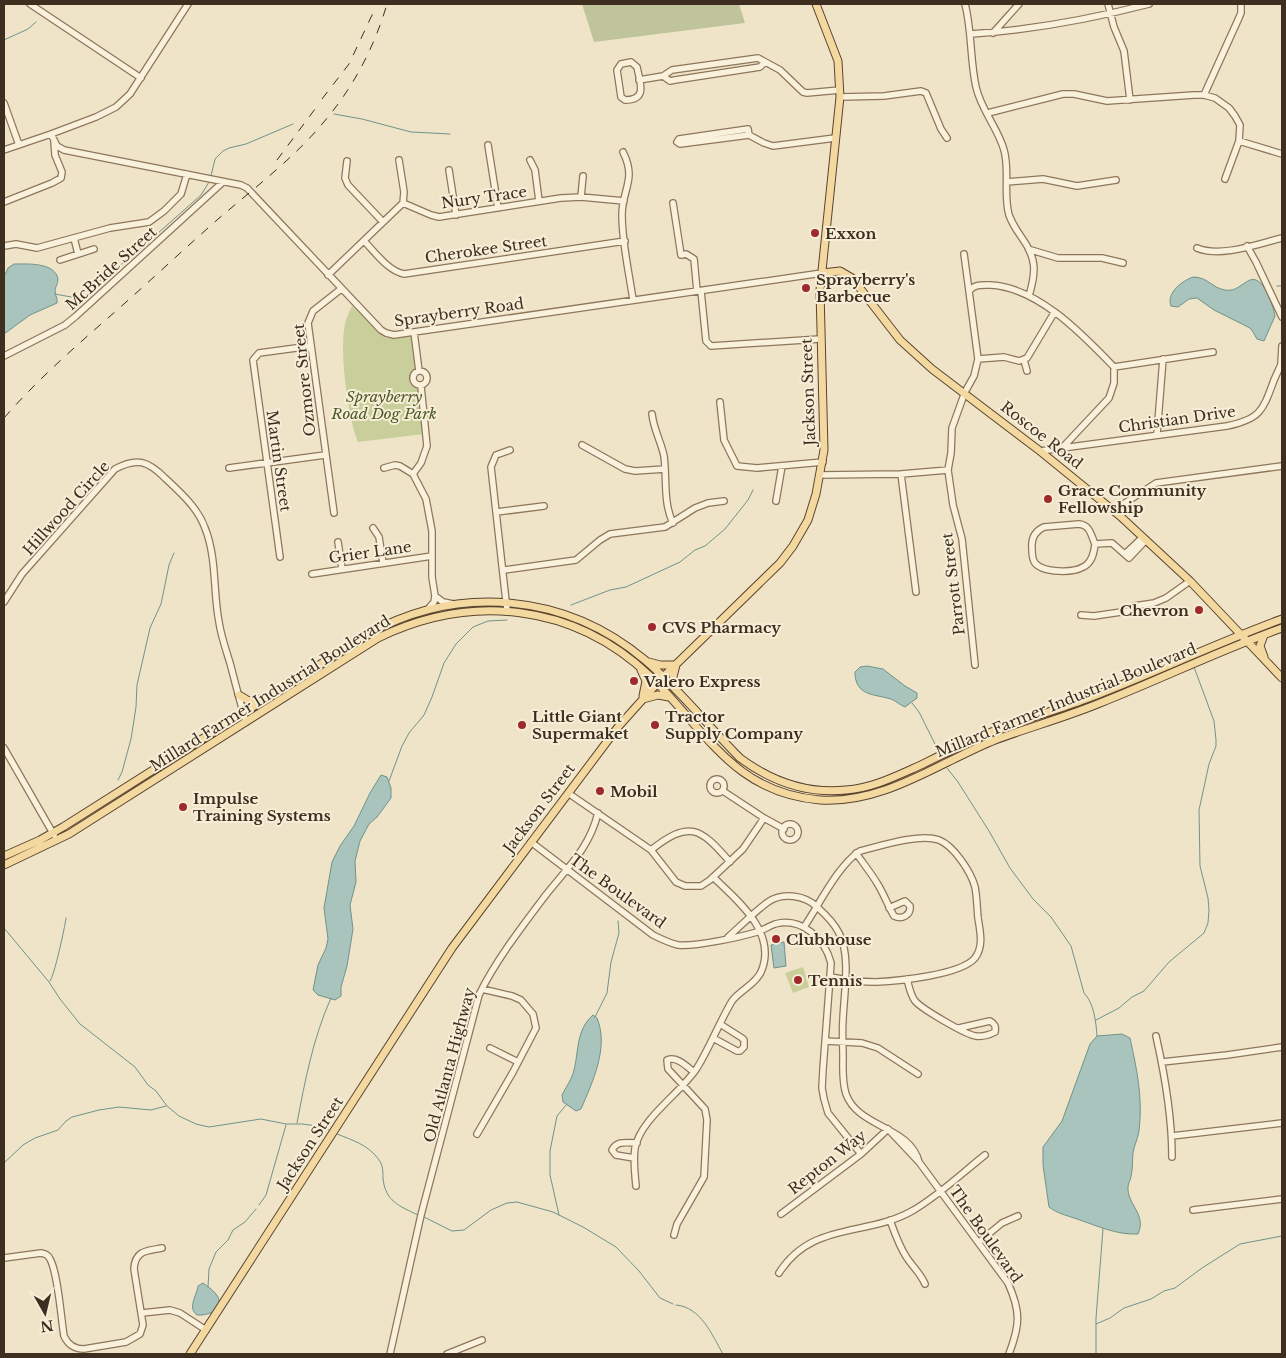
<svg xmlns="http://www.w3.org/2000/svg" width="1286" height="1358" font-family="'Libre Baskerville',serif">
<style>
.green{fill:#c9cf9b}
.cemetery{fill:#bfc49a}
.water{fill:#a9c4bc;stroke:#6f938a}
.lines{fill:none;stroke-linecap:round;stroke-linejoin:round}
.stream{stroke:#6f938a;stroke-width:1}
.minor-casing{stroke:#8d765c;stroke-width:8}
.major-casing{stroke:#5b4430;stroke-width:9}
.minor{stroke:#faf1dc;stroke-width:5.5}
.major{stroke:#f3d9a0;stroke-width:7}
.rail{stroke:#3d2e20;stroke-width:1;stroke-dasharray:9 9;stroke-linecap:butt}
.poi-dot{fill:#9e2a2b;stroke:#f7eed8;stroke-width:2}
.labels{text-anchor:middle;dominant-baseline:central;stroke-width:4;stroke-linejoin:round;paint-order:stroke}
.street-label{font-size:15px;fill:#3d2e20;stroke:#f7eed8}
.poi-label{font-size:15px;font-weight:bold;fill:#3d2e20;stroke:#f7eed8;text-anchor:start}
.park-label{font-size:15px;font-style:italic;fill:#4d5a26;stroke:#f7eed8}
</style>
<rect width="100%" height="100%" fill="#f0e4c8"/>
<path class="green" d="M352,306l34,32 24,-2 2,4 3,28 -6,9 1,6 8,7 6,44 -66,8c-10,-23 -19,-93 -13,-118 1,-6 4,-12 7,-18z
M803,967l6,20 -16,6 -8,-20z"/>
<path class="cemetery" d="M582,4h157l6,19 -151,19z"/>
<path class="water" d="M14,264c13,0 41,-2 44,15 0,5 -3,8 -3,12 0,5 3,7 2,12l-27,12 -26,19v-57l4,-9z
M1193,277c15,0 19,11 32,13 11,2 16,-6 25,-10 14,-5 23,26 25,36l-11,25 -7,-2 -4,-7 -3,-4 -36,-18 -17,-12 -8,1 -11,8 -7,-1c-5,-13 11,-25 22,-29z
M867,666l16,3 22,17 12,7v5l-12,9c-5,-2 -9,-6 -14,-8 -17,-5 -36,-3 -36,-27l5,-5z
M381,775l6,2 4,11v10l-14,19 -8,7 -9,17 -5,20 1,21 -6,23 3,24 -6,37 -6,21v9l-6,4 -17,-5 -5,-5 5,-25 8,-17 2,-9 -4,-31 8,-46 8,-16 14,-20 16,-33z
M784,942l2,24 -12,2 -3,-23z
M593,1015l4,3c12,29 -4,63 -16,91l-5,2 -13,-9 -1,-7c4,-8 10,-16 12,-25 5,-20 2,-40 19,-55z
M1122,1034l8,4c7,32 13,60 9,93 -1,7 -5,15 -6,22 -1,8 0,16 -2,23 0,4 -3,7 -3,11 -1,18 19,27 10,47 -22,1 -40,-8 -61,-15 -11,-4 -19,-5 -28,-12l-6,-42v-18l19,-26 28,-77 7,-8z
M203,1283c5,4 12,8 15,14 6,13 -11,19 -21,18 -10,-7 0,-20 1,-29z"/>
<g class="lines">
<path class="stream" d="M4,40l24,-11 8,-7
M334,114l28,5 49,13 39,2
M211,176l4,-17 8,-8 6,-3 17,-4 47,-20
M1277,286h5
M55,294l16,3 10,-2 50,-38 70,-62 8,-13
M571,605l39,-15 16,-3 54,-25 15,-12 10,-4 20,-17 23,-29 5,-10
M912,703l7,9 18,36
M947,768l11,14 31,49 21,37 23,31 18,18 20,29 13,47c10,10 12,29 13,43
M118,780l4,-8 9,-33 5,-32 1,-22 13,-57 11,-24 8,-39 5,-12
M389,781l13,-35 7,-13 15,-18 8,-18 12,-34 12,-19 17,-17 15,-6 19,-1
M4,928l45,54 11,17 20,25 55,43 13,18 8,6 11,15 12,10 17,8 13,3 52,-8 25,5h16l16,2 11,4
M50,981c4,-4 15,-54 16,-63
M595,1017l12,-24 4,-31 8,-29 -1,-12
M1096,1020l23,-12 13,-11 12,-6 25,-29 35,-29 4,-10 1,-13 -1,-12 -8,-32 -1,-56 10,-46 7,-18v-6l-2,-19 -20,-54
M297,1123c8,-42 16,-85 34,-125
M337,1134c15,6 32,11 42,26 4,5 4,12 4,18 2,23 16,28 35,37
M4,1163l19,-18 12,-7 23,-8 8,-9 6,-4 27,-7 20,-3 32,3 15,-4
M259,1205l7,-10 20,-70
M559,1215l-9,-40v-24l7,-35 10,-12
M424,1217l28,14 12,-1 27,-20 16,-7 10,-1 36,10 30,15 33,20 23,24 21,27 13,6
M208,1287l1,-18 7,-17 12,-12 5,-10 12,-8 11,-13
M676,1305c25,2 36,30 47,49
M1096,1324l14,-6 14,-10 27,-9 13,-8 11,-3 27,-20 38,-24 42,-8
M1096,1354v-36l7,-89"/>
<defs>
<path id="minor" d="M30,4l111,74
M965,4c7,27 5,56 11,83 5,23 22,41 28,63 6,21 -1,44 5,65 3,8 8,16 13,23 15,21 14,34 7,58
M1108,4l6,23 10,24 6,49
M993,33l26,-29
M971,34c60,-4 120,-15 178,-30
M631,62l6,5c3,16 11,33 -12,33l-4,-3 -4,-27 4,-6z
M663,76l7,5 5,-1 85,-13 5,-5
M639,80l24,-4 9,-6 86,-12 22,12 23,22 4,1 33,-3
M1204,95l34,-75 3,-7v-9
M840,97l44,-1 37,-5 5,2 15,36 6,9
M4,103l15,42
M988,113l75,-19h11l33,7 87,-6h10l11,3 14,10 6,8 5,9 -1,16 -14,38
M748,129l1,6 -69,9 -3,-2 2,-3z
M51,134l6,12 7,4 177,35 6,3 134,142 5,3 8,2 20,-3 408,-59
M749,135l15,8 9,3 62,-8
M1239,141l43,13
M488,145l10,63
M4,150l47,-16 45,-17 20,-10 14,-13 58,-90
M623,152c14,28 -1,37 -1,63 0,28 7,57 11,85
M399,160l5,32 -1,11
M530,160l5,10 4,31
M347,161l-2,17 3,7 35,37
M449,170l7,45
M1007,182l36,-3 34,7 39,-6
M581,197l2,-21
M4,202l48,-19 9,-5 1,-6 -7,-17 -1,-14
M403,203l28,12 8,2 122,-19 20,-1 43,4
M673,203l8,52 5,-1 8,5 3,32
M74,238l4,16
M364,241c11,11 24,30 40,33l221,-33
M4,246l12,-2 21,4 73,-20 39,-6 15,-11 17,-17 6,-20
M1247,246l9,16 26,55
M1197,248c23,10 61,-4 85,-10
M1031,250l27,8h44l21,5
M964,254l5,37
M60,260l34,-11
M328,275l75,-72
M701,291l5,50 5,5 109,-7
M414,332l5,39
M4,356l61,-31 11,-9 147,-134
M978,359l26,-2 15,4 8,-3 27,-45
M1024,360l3,11
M1281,364l1,-18
M1114,367l99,-15
M413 378a7 7 0 1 1 14 0a7 7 0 1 1-14 0Z
M720,402l4,38 13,26 20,2 66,-6
M652,414c2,17 9,27 12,42 3,22 -1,47 9,67
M1157,434l6,-75
M582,445l43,24 10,2 30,-2
M1040,451l187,-25c34,-7 36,-16 47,-46 3,-6 5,-12 8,-17
M229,468l96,-13
M384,468l11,-3 5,1 13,8 13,25 6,32v46l3,19
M413,474l8,-11 6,-17 -6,-60
M901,474l15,118
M820,475l81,-1 47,-4
M776,501l6,-35
M1114,510l42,-27 126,-17
M497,512l47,-6
M334,513l-26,-190 5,-12 28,-22
M373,528l6,9 4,26
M338,542l4,27
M1095,544c-4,-9 -5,-19 -16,-20l-35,3c-9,4 -13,12 -12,22 0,4 0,10 3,14 8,10 38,10 48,4 9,-4 11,-14 12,-23l17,-1 17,15 17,-18
M1125,554l18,-17
M280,557l-27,-197 6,-7 52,-7
M504,570l72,-10 24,-20 10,-6 55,-7 30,-19 13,-5 16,-2
M312,574l120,-18
M4,602l18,-28 93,-105c22,-12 33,-8 50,9 15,14 33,30 40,50 12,30 8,64 14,94 2,14 7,28 11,41 5,19 10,39 16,59
M428,609l6,-7 1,-6 8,6 11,2
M507,610l-16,-143 5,-12 14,-5
M1081,615l13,1 34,-5 6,-5 20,-3 12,-5 24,-17
M975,665l-13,-126 -9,-34 -5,-35 3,-17 1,-25 13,-36 9,-16 4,-17 -9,-68c6,-7 12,-6 21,-6 48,2 93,50 124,82v16l-5,15 -46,49
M4,748l50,87
M710 786a7 7 0 1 1 14 0a7 7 0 1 1-14 0Z
M723,791l41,27 20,11
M568,793l83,57 25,32 9,4h16l9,-6 33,-31 21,-31
M782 832a8 8 0 1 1 16 0a8 8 0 1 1-16 0Z
M531,842l122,93c8,4 16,8 25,10 17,2 62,-8 79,-13 7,-2 12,-6 18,-8 27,-7 50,15 56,39l-8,106 -1,19 2,11 4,14 33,41
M651,850c38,-30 49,-23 79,12
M856,853c7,10 15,20 21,30 7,11 11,23 17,33 8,4 17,-1 16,-10l-5,-5 -16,7
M804,927c15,-22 34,-62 56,-76 20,-5 59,-18 79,-11 15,6 32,32 36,47 2,10 2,21 3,31 2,13 6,28 -3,40 -14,17 -77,23 -99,24 -15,0 -31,-2 -45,-5
M728,937c13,-11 26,-25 40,-35 14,-10 37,-7 49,5 8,7 17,16 22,26 12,22 5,61 4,86 -1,13 0,25 0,38 0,13 -1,25 3,37 12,34 64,32 73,68
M907,979c2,7 3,15 8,22 7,8 51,34 61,35 7,1 13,-1 19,-4 1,-6 0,-8 -5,-11l-31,7
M1156,1036c9,40 16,81 16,121
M713,1038l24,13h3l4,-4v-7l-2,-2 -22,-14
M825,1041l37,2 16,5 40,26
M490,1048l28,14
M1162,1062l65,-7 55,-8
M888,1129l31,33 89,121c13,29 12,42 1,71
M477,1134l36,-62 23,-44 -3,-14 -12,-14 -9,-4 -30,-7
M1172,1136l110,-13
M634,1158l-18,-3 -4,-5c5,-10 15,-7 25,-7
M636,1186c-1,-12 -3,-25 -1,-38 6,-30 45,-54 62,-80 13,-21 22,-45 35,-67 8,-11 23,-16 29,-29 17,-39 -23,-71 -48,-95
M1193,1210l89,-11
M781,1214l80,-60 27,-25
M890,1220c5,14 9,26 17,38 6,9 14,16 18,26
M674,1235l3,-11 27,-47 3,-57 -2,-11 -37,-40 -1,-9c10,-4 19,6 27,12
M979,1242l23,-19 16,-7
M4,1258l37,-5c5,1 7,2 9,6 8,14 11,59 14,77 4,9 11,13 20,13l42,-7 14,-8 3,-9 -9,-56c1,-19 13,-18 28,-21
M779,1273c33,-52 87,-36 133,-62 25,-14 50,-38 73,-56
M142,1313l28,-3 10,3 26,17
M390,1354l31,-139 58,-220c15,-32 44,-70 66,-99 22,-28 44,-47 53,-83
M447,1354l35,-14"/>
<path id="major" d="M822,273l18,-2 12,7 48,62 32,29 108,82 80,65 70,65 92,97
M1264,657l-4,-11 4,-11
M649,662l11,3h16l-3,12 3,12
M641,670l5,11 -3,15
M239,695l10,6 12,-2
M643,699l15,-4 11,2
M4,856l36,-16 23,-13 305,-193c91,-50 197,-41 277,26 34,29 63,66 95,98 31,23 67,36 106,32 27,-2 50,-14 75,-25 22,-11 45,-22 68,-32 32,-13 65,-22 97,-34 66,-25 130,-56 196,-80
M4,865l65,-31 309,-196c93,-45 195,-35 272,38 55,53 83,117 170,124 64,4 118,-37 175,-60 35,-13 71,-23 105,-37 61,-24 120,-53 182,-75
M190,1354l262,-406 166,-221 43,-48 119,-116 13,-17 15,-26 8,-26 8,-44 -4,-160 20,-193 -2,-36 -22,-57"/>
</defs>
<use href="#minor" class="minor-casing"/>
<use href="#major" class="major-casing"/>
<use href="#minor" class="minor"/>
<use href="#major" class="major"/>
<path class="rail" d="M322,99l27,-35 24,-51
M277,160l41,-55
M4,418c34,-39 73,-73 112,-107 34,-30 67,-61 101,-91 36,-31 76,-61 106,-97 30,-35 51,-75 64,-119"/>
</g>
<g class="poi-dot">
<circle cx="815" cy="233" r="5"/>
<circle cx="806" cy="288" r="5"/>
<circle cx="1048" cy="499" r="5"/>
<circle cx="1199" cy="610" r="5"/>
<circle cx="652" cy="627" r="5"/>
<circle cx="634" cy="681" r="5"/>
<circle cx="522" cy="725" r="5"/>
<circle cx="655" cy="725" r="5"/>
<circle cx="600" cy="791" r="5"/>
<circle cx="183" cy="807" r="5"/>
<circle cx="776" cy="939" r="5"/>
<circle cx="798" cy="980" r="5"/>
</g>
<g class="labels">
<g class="street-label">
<text transform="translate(484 197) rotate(-8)">Nury Trace</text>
<text transform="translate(486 249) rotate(-8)">Cherokee Street</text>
<text transform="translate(111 268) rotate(-42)">McBride Street</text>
<text transform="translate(459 312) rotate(-8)">Sprayberry Road</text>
<text transform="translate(304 380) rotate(-96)">Ozmore Street</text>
<text transform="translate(808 392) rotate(-92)">Jackson Street</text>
<text transform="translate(1177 419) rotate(-8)">Christian Drive</text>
<text transform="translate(1042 435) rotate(38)">Roscoe Road</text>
<text transform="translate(279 461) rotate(82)">Martin Street</text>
<text transform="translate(66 508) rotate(-48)">Hillwood Circle</text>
<text transform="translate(370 552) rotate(-8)">Grier Lane</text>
<text transform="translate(953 584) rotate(-97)">Parrott Street</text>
<text transform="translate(270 693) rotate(-32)">Millard Farmer Industrial Boulevard</text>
<text transform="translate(1066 700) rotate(-22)">Millard Farmer Industrial Boulevard</text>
<text transform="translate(539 808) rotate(-53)">Jackson Street</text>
<text transform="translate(618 891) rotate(36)">The Boulevard</text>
<text transform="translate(449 1065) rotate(-75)">Old Atlanta Highway</text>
<text transform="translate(310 1143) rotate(-57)">Jackson Street</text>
<text transform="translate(827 1162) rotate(-38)">Repton Way</text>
<text transform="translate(986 1234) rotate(55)">The Boulevard</text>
</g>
<g class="poi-label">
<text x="825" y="233">Exxon</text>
<text x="816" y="279">Sprayberry's<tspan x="816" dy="17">Barbecue</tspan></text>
<text x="1058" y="490">Grace Community<tspan x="1058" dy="17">Fellowship</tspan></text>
<text x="1189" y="610" text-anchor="end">Chevron</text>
<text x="662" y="627">CVS Pharmacy</text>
<text x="644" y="681">Valero Express</text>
<text x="532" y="716">Little Giant<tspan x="532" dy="17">Supermaket</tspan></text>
<text x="665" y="716">Tractor<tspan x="665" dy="17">Supply Company</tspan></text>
<text x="610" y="791">Mobil</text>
<text x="193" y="798">Impulse<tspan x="193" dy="17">Training Systems</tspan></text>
<text x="786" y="939">Clubhouse</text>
<text x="808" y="980">Tennis</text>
</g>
<g class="park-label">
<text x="384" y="396">Sprayberry<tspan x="384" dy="17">Road Dog Park</tspan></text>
</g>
</g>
<rect width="1286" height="1358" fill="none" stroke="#3d2e20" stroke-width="10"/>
<g transform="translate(45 1313) rotate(172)" stroke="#f7eed8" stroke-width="4" paint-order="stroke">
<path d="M0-4L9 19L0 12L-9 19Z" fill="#3d2e20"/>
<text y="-8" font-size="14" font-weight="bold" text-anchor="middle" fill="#3d2e20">N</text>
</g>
</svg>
